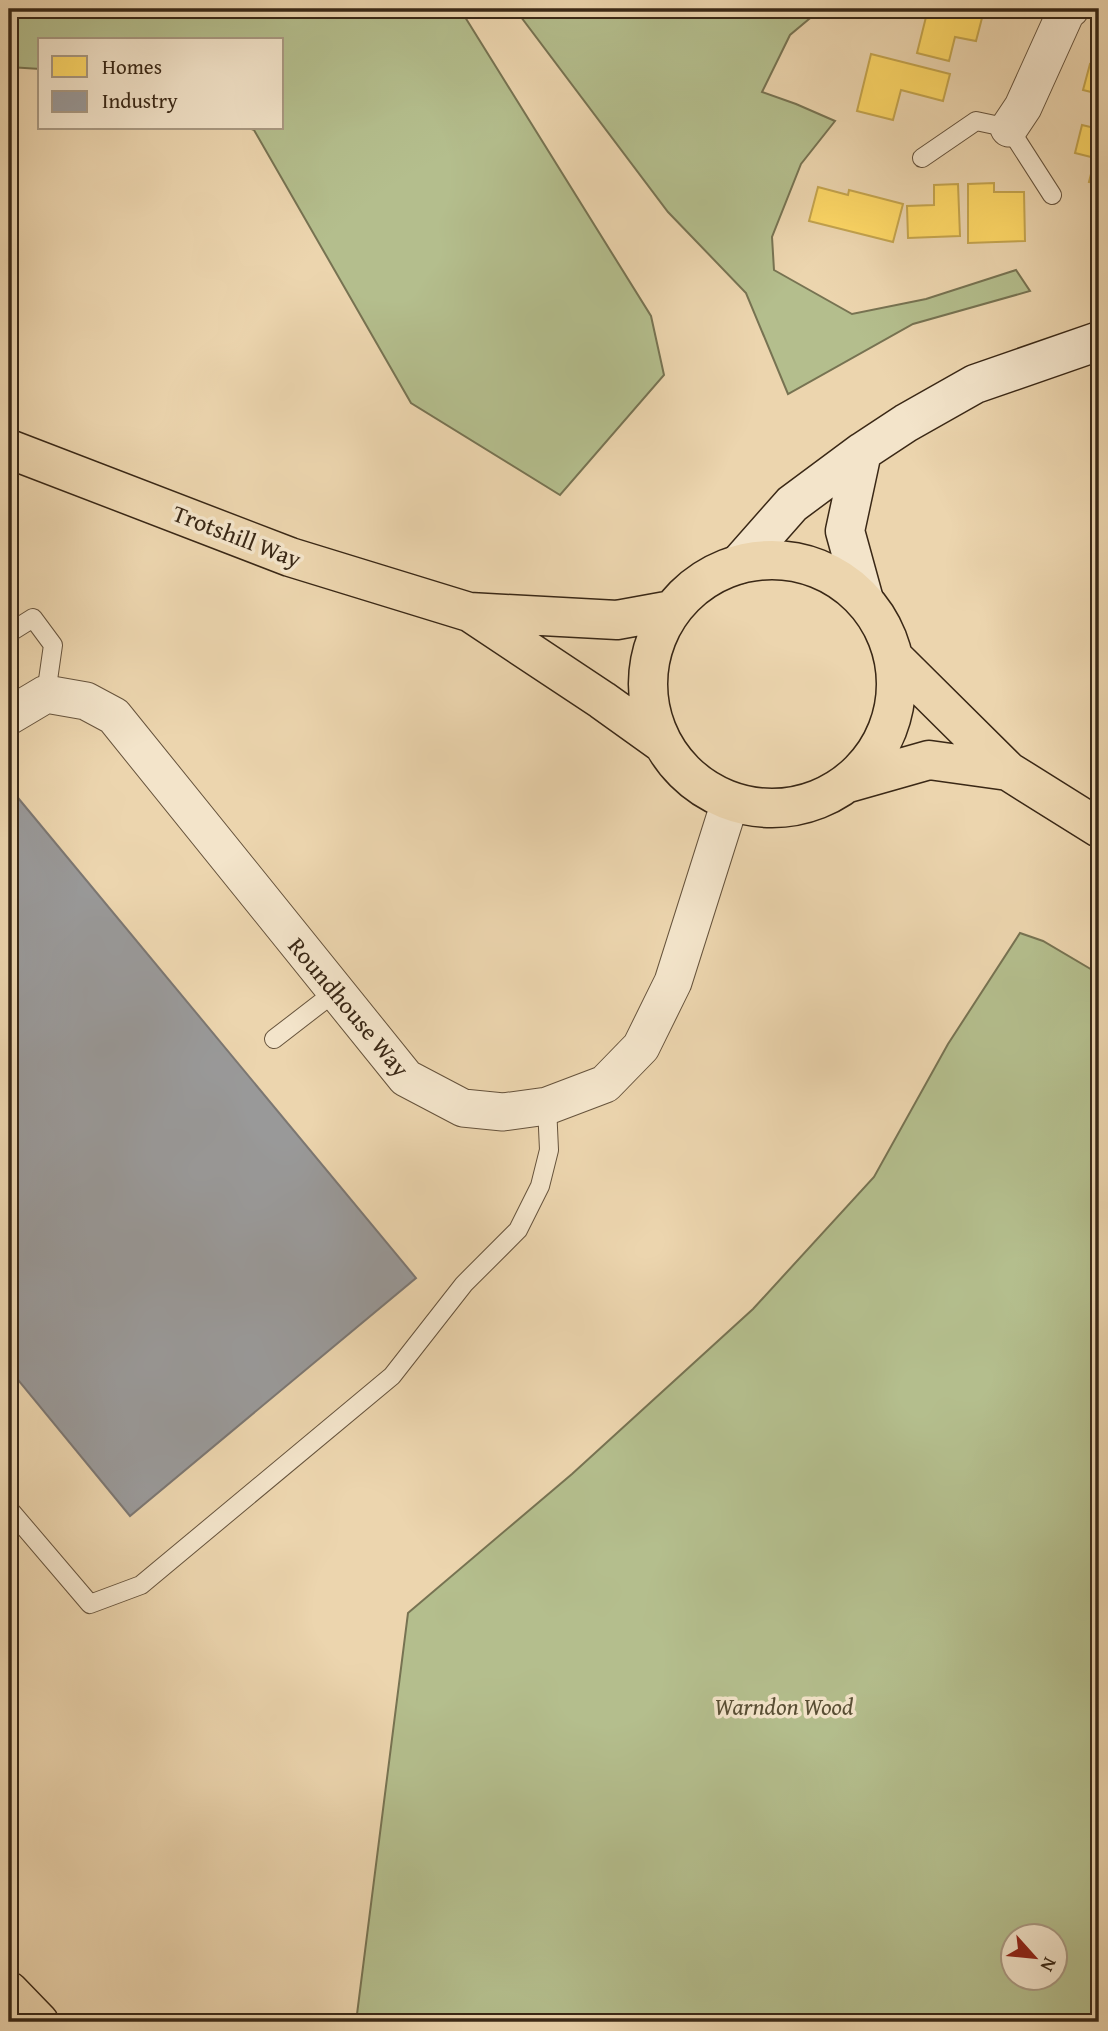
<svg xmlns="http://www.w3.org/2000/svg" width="1108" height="2031" font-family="'Gentium Book Plus',serif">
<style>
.green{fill:#b4be8d;stroke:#777352;stroke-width:2;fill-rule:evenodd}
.homes{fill:#ffd966;stroke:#c4a44e;stroke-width:2}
.industry{fill:#999;stroke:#7c7772;stroke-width:2}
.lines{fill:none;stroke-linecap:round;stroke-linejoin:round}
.lane-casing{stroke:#66533c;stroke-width:20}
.street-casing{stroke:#66533c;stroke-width:39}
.secondary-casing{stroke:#3a2816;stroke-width:41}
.primary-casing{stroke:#3a2816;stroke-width:41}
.highway-casing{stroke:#3a2816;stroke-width:41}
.lane{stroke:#f3e4ca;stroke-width:18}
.street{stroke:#f3e4ca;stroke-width:37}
.secondary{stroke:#f3e4ca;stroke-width:38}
.primary{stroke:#ecd5ae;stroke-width:38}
.highway{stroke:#ecd5ae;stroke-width:38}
.labels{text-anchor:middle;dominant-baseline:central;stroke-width:7;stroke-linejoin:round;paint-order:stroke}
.street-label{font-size:24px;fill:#3a2816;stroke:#f3e4ca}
.park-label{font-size:24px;font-style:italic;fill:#584e34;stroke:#f3e4ca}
</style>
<rect width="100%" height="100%" fill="#ecd5ae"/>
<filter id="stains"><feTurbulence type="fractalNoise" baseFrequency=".00286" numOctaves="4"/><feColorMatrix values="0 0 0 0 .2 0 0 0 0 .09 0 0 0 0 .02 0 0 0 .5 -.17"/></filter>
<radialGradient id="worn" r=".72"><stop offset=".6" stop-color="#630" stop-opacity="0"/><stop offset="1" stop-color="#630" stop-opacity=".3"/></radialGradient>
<path class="green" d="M9,9h451l191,307 13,59 -104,120 -149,-92 -157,-273 -5,-2h33v-88h-242v29l-31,-2z
M515,9h306l-31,26 -28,57 34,12 39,17 -34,43 -29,73 2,33 78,44 74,-15 90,-29 14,21 -117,33 -125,70 -42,-101 -78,-81z
M1020,933l23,8 56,33v1048h-743l52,-409 164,-139 181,-165 121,-132 74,-133zM1014,1937h42v42h-42z"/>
<path class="homes" d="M928,9h16l38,9 -6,23 -21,-4 -6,24 -32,-8z
M871,54l79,20 -7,27 -42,-11 -8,30 -36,-9z
M1090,64l9,2v28l-16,-4z
M1082,125l17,4v55l-10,-2 6,-24 -20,-5z
M994,183v9h30l1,49 -57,2v-59z
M958,184l2,52 -52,2 -1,-32 27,-1v-20z
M818,187l30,8 1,-5 54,14 -10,38 -84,-21z
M1092,225h7v29h-7z"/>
<path class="industry" d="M9,787l407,491 -286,238 -121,-147z"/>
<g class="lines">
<defs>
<path id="lane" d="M922,158l54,-37 33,7 43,67
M9,633l24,-15 20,27 -7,49
M274,1039l61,-47
M9,1509l81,95 51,-19 251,-209 72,-92 54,-54 22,-44 9,-36 -2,-44"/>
<path id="street" d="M1009,128l14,-21 43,-95 4,-3
M9,716l37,-22 40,7 28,15 292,362 57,30 40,4 44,-6 58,-22 36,-37 32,-65 57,-180"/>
<path id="secondary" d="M862,452l-17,79 19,69
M739,564l53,-60 70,-52 44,-29 69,-39 124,-43"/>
<path id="primary" d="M9,449l281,108 179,55 148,8 55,-10
M648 684a124 124 0 1 1 248 0a124 124 0 1 1-248 0Z
M471,613l131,87 60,43
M893,657l115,114 91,57
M848,783l81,-23 79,11"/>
<path id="highway" d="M9,1991l30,31"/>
</defs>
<use href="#lane" class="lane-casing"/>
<use href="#street" class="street-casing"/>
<use href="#secondary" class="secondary-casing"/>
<use href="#primary" class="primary-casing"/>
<use href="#highway" class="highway-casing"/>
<use href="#lane" class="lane"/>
<use href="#street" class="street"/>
<use href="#secondary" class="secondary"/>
<use href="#primary" class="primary"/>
<use href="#highway" class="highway"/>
</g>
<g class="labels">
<g class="street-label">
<text transform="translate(237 536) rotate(21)">Trotshill Way</text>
<text transform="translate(349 1007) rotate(50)">Roundhouse Way</text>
</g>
<g class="park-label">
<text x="784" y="1706">Warndon Wood</text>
</g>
</g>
<rect width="1108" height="2031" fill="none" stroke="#ecd5ae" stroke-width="35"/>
<rect x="10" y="10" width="1087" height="2010" fill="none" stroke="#3a2816" stroke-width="3.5"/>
<rect x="18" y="18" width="1073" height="1996" fill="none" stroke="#3a2816" stroke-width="2"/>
<rect x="38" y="38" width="245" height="91" fill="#f3e4ca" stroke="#a99982" stroke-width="2"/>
<rect x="52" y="56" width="35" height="21" fill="#ffd966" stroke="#a99982" stroke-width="2"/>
<text x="102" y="74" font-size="21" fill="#3a2816">Homes</text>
<rect x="52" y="91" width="35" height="21" fill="#999999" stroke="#a99982" stroke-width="2"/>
<text x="102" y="108" font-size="21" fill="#3a2816">Industry</text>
<g transform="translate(1034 1957) rotate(117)"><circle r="33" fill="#f3e4ca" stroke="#a99982" stroke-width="2"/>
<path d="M0-5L12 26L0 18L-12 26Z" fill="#8f2418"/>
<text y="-10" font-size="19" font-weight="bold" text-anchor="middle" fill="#3a2816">N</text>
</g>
<rect width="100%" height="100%" filter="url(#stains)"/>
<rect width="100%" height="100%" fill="url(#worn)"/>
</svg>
